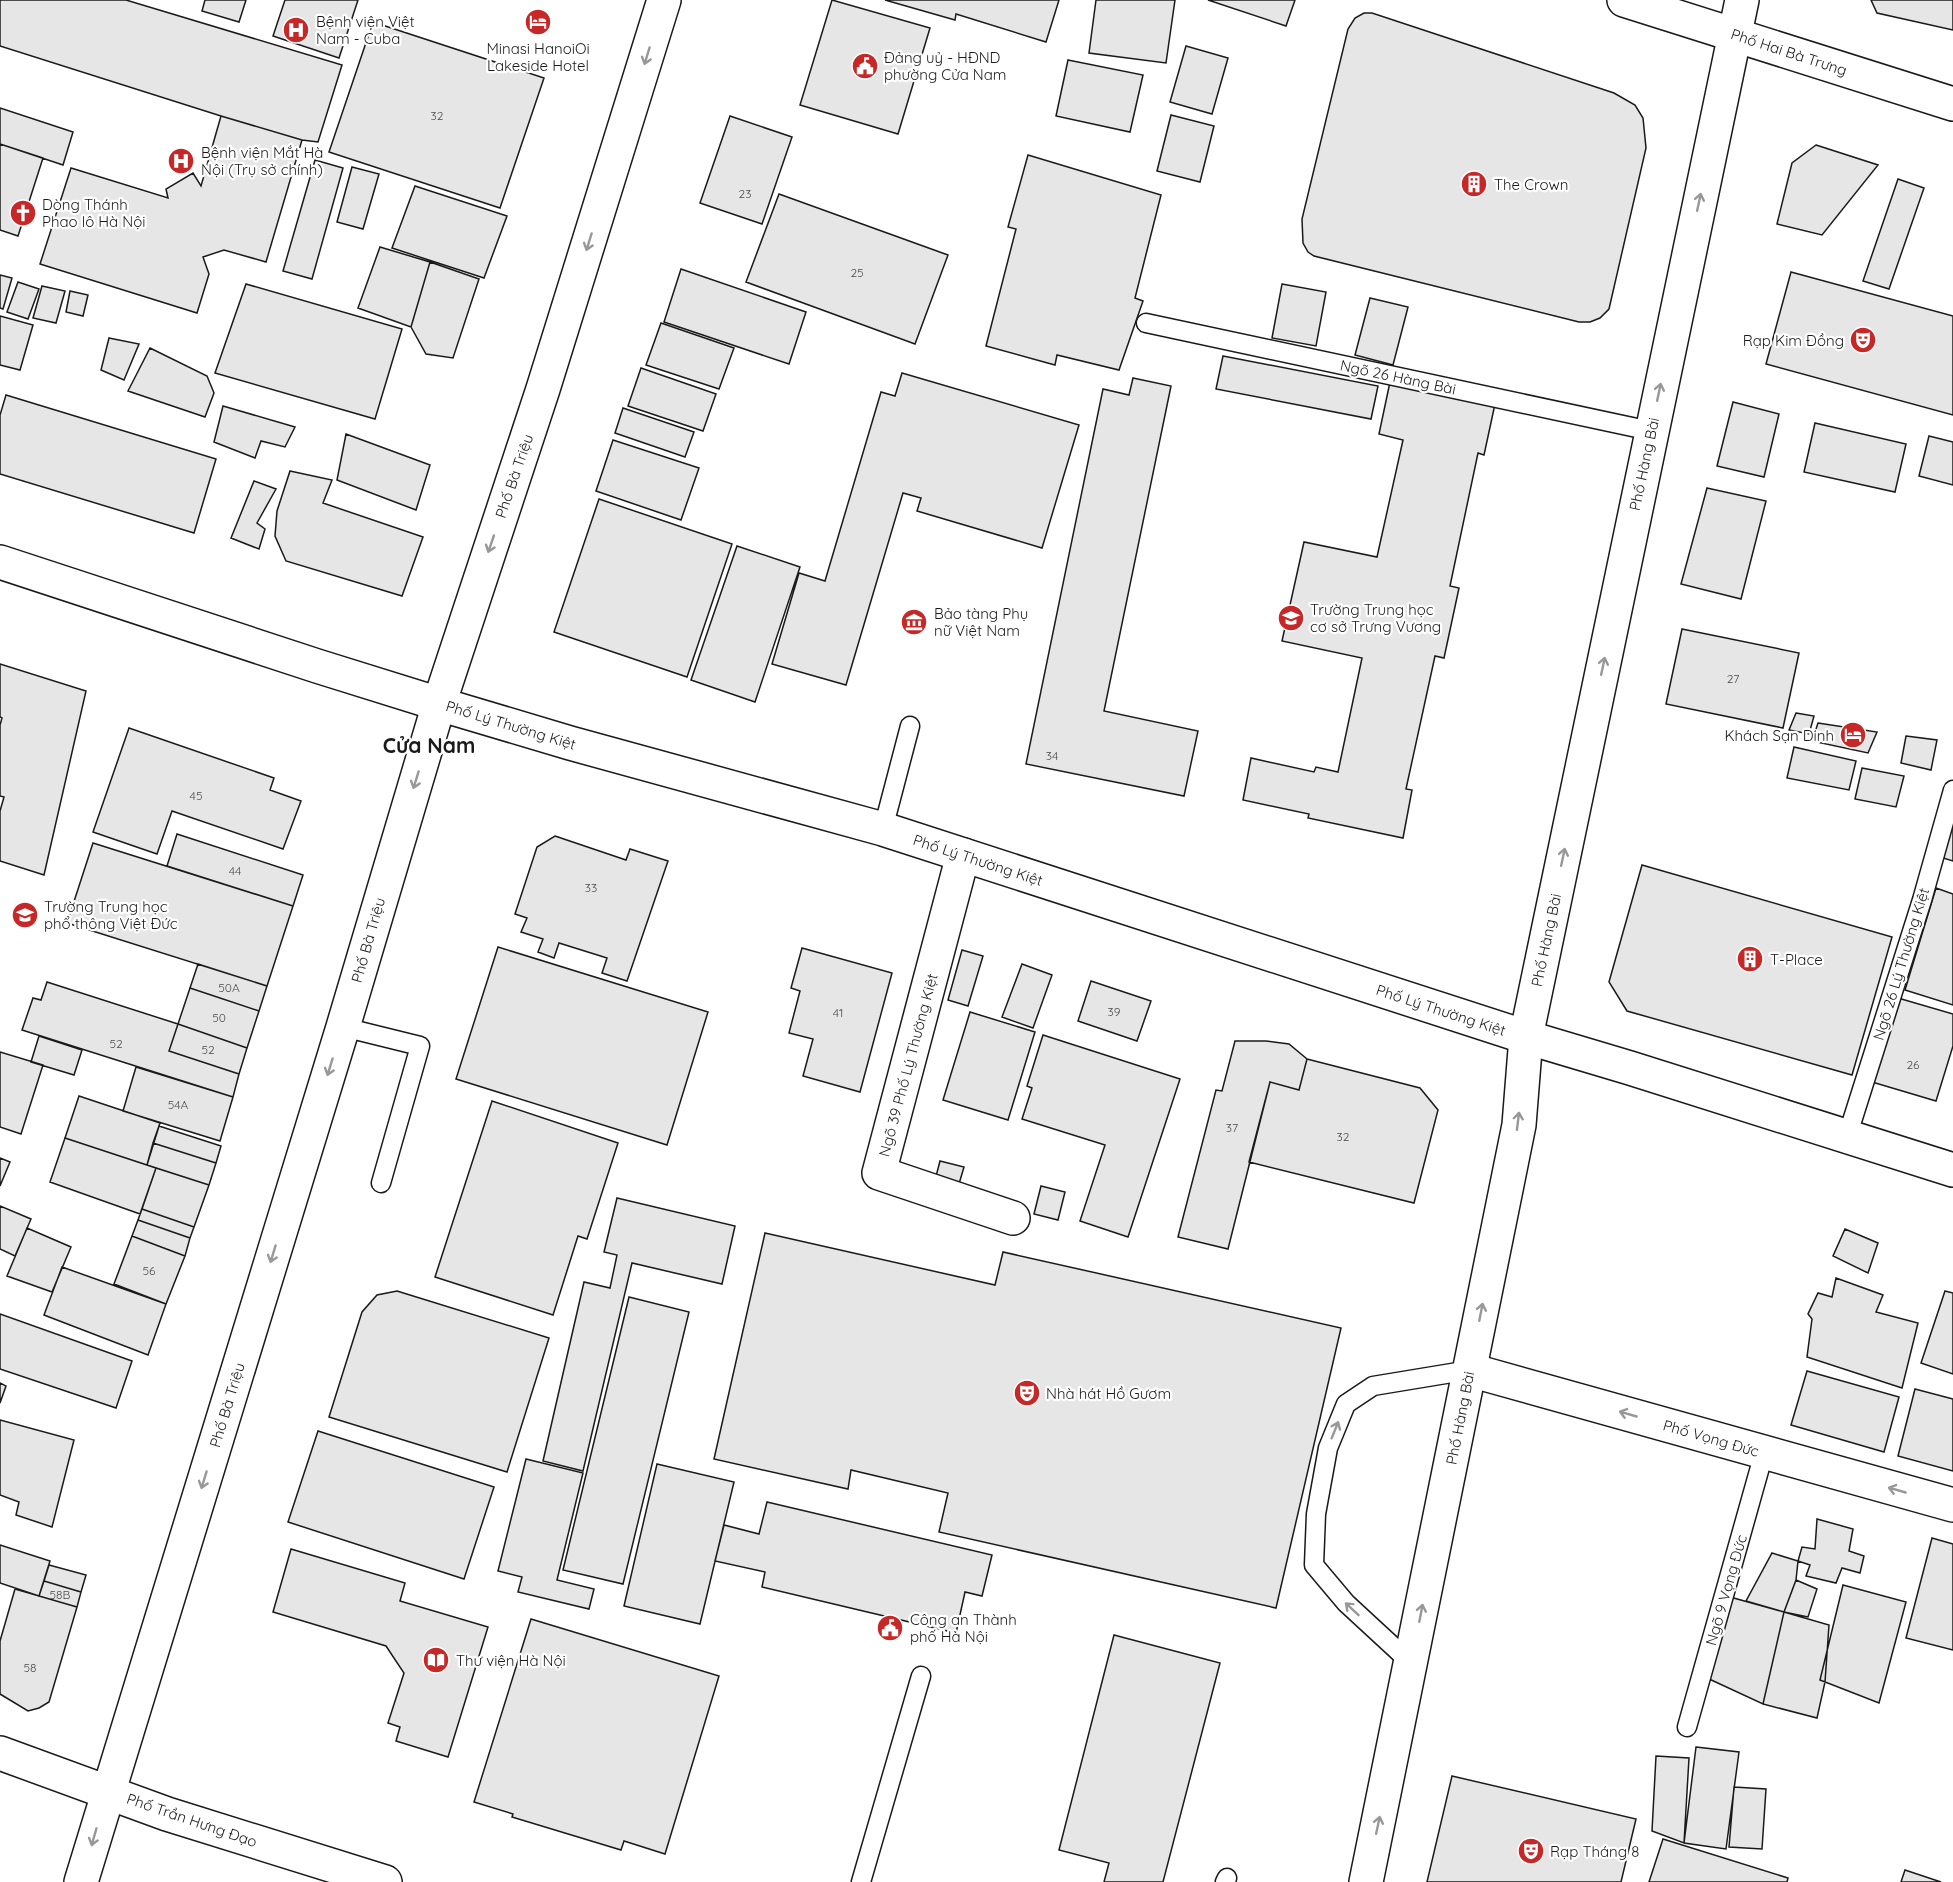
<svg xmlns="http://www.w3.org/2000/svg" width="1953" height="1882" font-family="Quicksand,sans-serif">
<style>
.building{fill:#e6e6e6;stroke:#1a1a1a;stroke-width:1.5}
.lines{fill:none;stroke-linecap:round;stroke-linejoin:round}
.service-casing{stroke:#1a1a1a;stroke-width:21}
.minor-casing{stroke:#1a1a1a;stroke-width:36}
.tertiary-casing{stroke:#1a1a1a;stroke-width:36}
.secondary-casing{stroke:#1a1a1a;stroke-width:36}
.service{stroke:#fff;stroke-width:18}
.minor{stroke:#fff;stroke-width:33}
.tertiary{stroke:#fff;stroke-width:33}
.secondary{stroke:#fff;stroke-width:33}
.oneway{stroke:#989898}
.labels{text-anchor:middle;dominant-baseline:central;stroke-width:4.5;stroke-linejoin:round;paint-order:stroke}
.number-label{font-size:12px;fill:#4d4d4d}
.poi-label{font-size:15px;fill:#1a1a1a;stroke:#fff;text-anchor:start}
.street-label{font-size:15px;fill:#1a1a1a;stroke:#fff}
.district-label{font-size:21px;font-weight:bold;fill:#1a1a1a;stroke:#fff}
</style>
<rect width="100%" height="100%" fill="#fff"/>
<path class="building" d="M0,0h126l216,65 -24,77 -16,-2 -81,-24 -221,-70z
M205,0h41l-7,22 -37,-11z
M285,0h73l-19,58 -66,-22z
M832,0l98,28 -32,106 -98,-29z
M885,0h174l-13,42 -90,-28 -1,6z
M1096,0h79l-9,63 -77,-10z
M1208,0h87l-9,26z
M1871,0h82v30l-76,-17z
M1364,13h8l242,80 21,12 8,13 3,30 -37,161 -9,9 -10,4h-11l-265,-66 -6,-4 -5,-9 -1,-24 46,-190 7,-11z
M373,22l171,56 -44,130 -171,-56z
M1186,46l42,12 -16,56 -42,-12z
M1068,60l75,15 -13,57 -74,-16z
M0,108l73,24 -10,33 -63,-21z
M1171,115l43,11 -14,56 -43,-11z
M221,116l81,24 -36,122 -42,-12 -21,7 6,17 -12,39 -157,-49 31,-96 97,30 -2,-9 27,-16 8,13z
M730,116l62,21 -30,87 -62,-21z
M0,144l43,14 -25,78 -18,-6z
M1816,145l62,20 -56,70 -45,-11 15,-61z
M1028,155l133,40 -26,103 8,3 -24,69 -62,-15 -2,10 -69,-19 30,-117 -8,-2z
M315,160l28,8 -31,111 -29,-8z
M352,167l27,7 -16,55 -26,-7z
M1898,179l26,9 -35,101 -26,-8z
M415,186l92,30 -23,62 -92,-30z
M779,194l169,61 -33,89 -169,-62z
M380,247l50,15 -19,65 -53,-19z
M430,262l49,17 -26,79 -27,-4 -15,-27z
M681,269l125,43 -17,52 -125,-42z
M1791,272l162,44v99l-187,-51z
M0,275l12,3 -9,31 -3,-1z
M18,282l21,7 -11,30 -21,-7z
M246,284l156,45 -27,90 -160,-46z
M1282,284l44,8 -10,54 -44,-8z
M42,286l23,5 -9,32 -23,-5z
M70,291l18,4 -5,21 -17,-4z
M1370,298l38,9 -15,58 -38,-10z
M0,316l33,9 -13,45 -20,-5z
M661,323l73,25 -15,41 -73,-24z
M109,338l30,6 -15,36 -23,-10z
M150,348l57,28 7,17 -9,24 -77,-26z
M1223,356l155,30 -7,33 -155,-30z
M641,368l75,26 -13,37 -75,-25z
M902,373l177,52 -37,123 -125,-37 4,-13 -18,-5 -57,192 -74,-21 27,-91 26,8 56,-189 14,4z
M1133,378l38,8 -67,325 94,20 -14,65 -158,-32 77,-375 26,6z
M1390,382l105,22 -11,51 -6,-2 -28,133 9,2 -15,70 -9,-2 -29,133 6,1 -9,48 -95,-20 1,-4 -66,-14 8,-42 63,14 2,-5 22,5 24,-114 -80,-17 22,-99 73,15 26,-117 -24,-6z
M6,395l210,64 -22,74 -194,-59v-59z
M1733,402l46,12 -15,63 -47,-11z
M223,406l72,21 -10,20 -24,-6 -6,17 -41,-16z
M623,408l71,24 -9,25 -70,-24z
M1815,423l91,21 -11,48 -91,-20z
M346,434l84,31 -14,45 -79,-30z
M1929,436l24,6v43l-34,-9z
M613,440l86,28 -18,52 -85,-29z
M290,471l42,9 -9,23 100,34 -21,59 -116,-35 -11,-25 2,-25z
M254,481l22,8 -19,34 8,6 -6,20 -28,-11z
M1707,488l59,13 -25,98 -60,-15z
M599,499l133,45 -45,133 -133,-45z
M737,546l63,21 -45,135 -64,-22z
M1682,629l117,24 -16,75 -117,-24z
M0,664l86,27 -42,184 -44,-14v-50l4,-14 -4,-1v-71l2,-7 -2,-1z
M1796,713l18,3 -5,18 -20,-4z
M1818,723l59,9 -9,21 -56,-12z
M129,728l145,50 -4,12 31,11 -18,48 -111,-38 -15,43 -64,-22z
M1906,736l31,4 -6,30 -30,-7z
M1794,747l62,14 -7,29 -62,-12z
M1862,768l42,8 -8,31 -41,-8z
M1953,815v46l-13,-4z
M177,834l126,41 -10,31 -126,-40z
M555,836l71,24 4,-11 38,12 -41,120 -25,-8 5,-15 -48,-15 -5,15 -16,-6 5,-13 -22,-7 6,-14 -12,-4 22,-67z
M93,843l200,63 -26,80 -200,-63z
M1642,865l250,72 -40,138 -225,-64 -18,-29z
M1936,888l17,6v111l-48,-15z
M498,947l210,65 -41,133 -211,-66z
M802,948l90,25 -32,119 -57,-16 10,-37 -24,-6 11,-42 -9,-3z
M962,950l21,6 -15,50 -20,-6z
M198,964l69,22 -8,25 -69,-23z
M1022,964l30,11 -19,53 -31,-11z
M1091,981l60,20 -14,40 -59,-20z
M47,982l131,42 -9,27 70,23 -6,23 -211,-67 11,-32 8,2z
M190,988l69,23 -12,37 -69,-24z
M1898,998l55,16v32l-17,55 -64,-19z
M970,1012l65,20 -27,88 -65,-20z
M178,1024l69,24 -8,26 -70,-23z
M1043,1035l137,44 -52,158 -48,-16 25,-76 -83,-26 10,-31 -5,-2z
M39,1036l43,14 -8,25 -43,-13z
M1235,1041h31l23,3 18,15 -8,31 -29,-8 -42,167 -50,-12 38,-147 6,1z
M0,1052l43,13 -22,69 -21,-7z
M1307,1059l113,29 18,22 -24,93 -165,-41 21,-80 29,8z
M136,1067l97,30 -13,44 -97,-30z
M79,1096l81,27 -13,42 -82,-27z
M492,1101l126,42 -31,96 -9,-3 -25,79 -118,-38z
M159,1126l62,20 -5,17 -63,-20z
M65,1138l91,30 -16,46 -90,-32z
M153,1143l63,20 -7,22 -62,-20z
M0,1158l10,4 -10,24z
M940,1161l24,6 -8,27 -23,-6z
M156,1168l53,17 -15,42 -52,-18z
M1041,1186l24,6 -7,28 -24,-6z
M617,1198l118,28 -13,58 -90,-21 -49,208 -40,-10 41,-179 26,6 7,-33 -13,-3z
M0,1206l31,13 -16,37 -15,-7z
M142,1209l52,18 -4,11 -52,-18z
M138,1220l52,18 -5,18 -53,-20z
M27,1228l44,19 -19,45 -45,-16z
M1845,1229l33,14 -10,30 -35,-17z
M765,1233l230,52 8,-33 338,76 -65,280 -337,-76 9,-39 -97,-23 -3,19 -134,-30z
M132,1236l53,20 -19,48 -52,-20z
M62,1267l104,37 -18,51 -104,-40z
M1836,1278l47,17 -7,17 42,11 -16,65 -95,-31 5,-38 -4,-5 10,-21 14,4z
M397,1291l152,47 -42,134 -178,-55 33,-105 15,-17z
M1945,1291l8,2v81l-32,-11z
M629,1297l60,15 -66,272 -60,-14z
M0,1314l132,47 -16,47 -116,-39z
M1807,1371l92,26 -15,55 -93,-27z
M0,1383l6,3 -6,17z
M1915,1389l38,10v72l-55,-15z
M0,1420l74,20 -22,87 -36,-12 3,-13 -19,-7z
M318,1431l176,56 -30,92 -176,-57z
M526,1459l57,14 -26,107 37,9 -5,20 -71,-17 4,-15 -24,-6z
M657,1464l77,18 -34,142 -76,-18z
M767,1502l225,53 -10,41 -17,-4 -9,41 -194,-46 3,-15 -50,-11 9,-36 35,9z
M1817,1519l36,10 -4,22 15,5 -4,17 -18,-5 -6,15 -30,-7 4,-11 -12,-4 4,-14 13,2z
M1932,1538l21,6v106l-47,-12z
M0,1545l50,16 -11,35 -39,-13z
M291,1549l114,34 -5,18 88,26 -40,130 -52,-16 4,-14 -12,-4 16,-50 -18,-27 -113,-34z
M1772,1553l26,8 -2,19 -12,32 -38,-11z
M49,1565l37,10 -5,17 -37,-11z
M1796,1580l21,9 -9,28 -24,-5z
M44,1581l37,11 -4,15 -38,-11z
M1843,1585l63,17 -27,101 -59,-23z
M15,1589l62,18 -28,95 -10,6 -11,3 -28,-17v-53z
M1730,1597l54,15 -21,92 -56,-26z
M1784,1612l45,13 -4,57 -8,36 -54,-14z
M531,1619l188,57 -54,178 -41,-13 -3,9 -109,-33 1,-3 -39,-12z
M1114,1635l106,28 -57,219h-59l5,-19 -50,-13z
M1696,1747l43,5 -13,97 -42,-6z
M1656,1756l33,2 -5,85 -32,-12z
M1452,1776l184,43 -15,63h-194z
M1734,1787l32,2 -4,60 -33,-2z
M1663,1839l125,39 -1,4h-138z
M1905,1870l36,12h-40z"/>
<g class="lines">
<defs>
<path id="service" d="M1146,323l505,108
M883,829l27,-103
M343,1027l77,19 -39,137
M1847,1137l75,-237 31,-110
M1411,1663l-65,-60 -32,-38 2,-51 12,-66 18,-44 27,-18 97,-16
M1687,1727l77,-274
M861,1882l60,-206
M1225,1882l2,-4"/>
<path id="minor" d="M963,855l-84,318 134,45
M1470,1370l483,135"/>
<path id="tertiary" d="M0,562l317,104 122,38 131,39 313,86 643,208 104,31 323,102"/>
<path id="secondary" d="M1624,0l329,104
M0,1753l167,61 218,68
M81,1882l262,-855 96,-323 104,-315 121,-389
M1366,1882l153,-757 7,-88 216,-1037"/>
</defs>
<use href="#service" class="service-casing"/>
<use href="#minor" class="minor-casing"/>
<use href="#tertiary" class="tertiary-casing"/>
<use href="#secondary" class="secondary-casing"/>
<use href="#service" class="service"/>
<use href="#minor" class="minor"/>
<use href="#tertiary" class="tertiary"/>
<use href="#secondary" class="secondary"/>
</g>
<defs><path id="oneway-shaft" d="M-6 0H5M1.5-3L5.5 0L1.5 3" fill="none" stroke-width="1.6" stroke-linecap="round" stroke-linejoin="round" transform="scale(1.5)"/></defs>
<g class="oneway">
<use href="#oneway-shaft" transform="translate(647 56) rotate(107)"/>
<use href="#oneway-shaft" transform="translate(1699 202) rotate(-78)"/>
<use href="#oneway-shaft" transform="translate(589 242) rotate(107)"/>
<use href="#oneway-shaft" transform="translate(1659 392) rotate(-78)"/>
<use href="#oneway-shaft" transform="translate(491 544) rotate(109)"/>
<use href="#oneway-shaft" transform="translate(1603 666) rotate(-78)"/>
<use href="#oneway-shaft" transform="translate(416 780) rotate(107)"/>
<use href="#oneway-shaft" transform="translate(1563 857) rotate(-78)"/>
<use href="#oneway-shaft" transform="translate(330 1067) rotate(107)"/>
<use href="#oneway-shaft" transform="translate(1518 1121) rotate(-83)"/>
<use href="#oneway-shaft" transform="translate(273 1254) rotate(107)"/>
<use href="#oneway-shaft" transform="translate(1481 1312) rotate(-79)"/>
<use href="#oneway-shaft" transform="translate(1628 1414) rotate(-164)"/>
<use href="#oneway-shaft" transform="translate(1335 1430) rotate(-68)"/>
<use href="#oneway-shaft" transform="translate(204 1480) rotate(107)"/>
<use href="#oneway-shaft" transform="translate(1897 1490) rotate(-164)"/>
<use href="#oneway-shaft" transform="translate(1352 1609) rotate(-137)"/>
<use href="#oneway-shaft" transform="translate(1421 1613) rotate(-79)"/>
<use href="#oneway-shaft" transform="translate(1378 1825) rotate(-78)"/>
<use href="#oneway-shaft" transform="translate(94 1837) rotate(106)"/>
</g>
<defs>
<symbol id="hotel-disc" viewBox="-11 -11 22 22"><circle r="9.5" fill="#c62828" stroke="#fff"/><path d="M-6-4.5h1.5V1H6V5H4.5V3h-9V5H-6ZM-4 0a1.8 1.8 0 1 1 3.6 0ZM.5 0V-2.5h3Q6-2.5 6 0Z" fill="#fff"/></symbol>
<symbol id="hospital-disc" viewBox="-11 -11 22 22"><circle r="9.5" fill="#c62828" stroke="#fff"/><path d="M-5-5h3v3.5h4V-5h3V5h-3V1.5h-4V5h-3Z" fill="#fff"/></symbol>
<symbol id="civic-disc" viewBox="-11 -11 22 22"><circle r="9.5" fill="#c62828" stroke="#fff"/><path d="M-.6-6.5H3V-4.5H.6V-3L4-1V1h2V6H-6V1h2V-1L-.6-3ZM-1.2 2.5V6h2.4V2.5Z" fill="#fff"/></symbol>
<symbol id="building-disc" viewBox="-11 -11 22 22"><circle r="9.5" fill="#c62828" stroke="#fff"/><path d="M-4-6H4V6H1V3H-1V6H-4ZM-2.5-4.3h1.7v1.8h-1.7ZM.8-4.3h1.7v1.8H.8ZM-2.5-1h1.7V.8h-1.7ZM.8-1h1.7V.8H.8Z" fill="#fff"/></symbol>
<symbol id="church-disc" viewBox="-11 -11 22 22"><circle r="9.5" fill="#c62828" stroke="#fff"/><path d="M-1.2-6h2.4v3.5h3.3v2.4h-3.3V6h-2.4V-.1h-3.3v-2.4h3.3Z" fill="#fff"/></symbol>
<symbol id="theatre-disc" viewBox="-11 -11 22 22"><circle r="9.5" fill="#c62828" stroke="#fff"/><path d="M-5-5.5Q0-4 5-5.5V0Q5 5 0 6Q-5 5-5 0ZM-3.3-2.5H-1v1.5H-3.3ZM1-2.5H3.3v1.5H1ZM-2.8 1Q0 5.5 2.8 1Z" fill="#fff"/></symbol>
<symbol id="school-disc" viewBox="-11 -11 22 22"><circle r="9.5" fill="#c62828" stroke="#fff"/><path d="M0-5L7-2L0 1L-7-2ZM-4 1L0 2.5L4 1V4Q0 6-4 4Z" fill="#fff"/></symbol>
<symbol id="museum-disc" viewBox="-11 -11 22 22"><circle r="9.5" fill="#c62828" stroke="#fff"/><path d="M0-6L6-3V-2H-6V-3ZM-5-1h2V3h-2ZM-1-1h2V3h-2ZM3-1h2V3H3ZM-6 4H6V6H-6Z" fill="#fff"/></symbol>
<symbol id="library-disc" viewBox="-11 -11 22 22"><circle r="9.5" fill="#c62828" stroke="#fff"/><path d="M-6-4Q-3-5.5-.7-3.5V5Q-3 3-6 4ZM6-4Q3-5.5 .7-3.5V5Q3 3 6 4Z" fill="#fff"/></symbol>
</defs>
<g fill-rule="evenodd">
<use href="#hotel-disc" x="523" y="7" width="30" height="30"/>
<use href="#hospital-disc" x="281" y="15" width="30" height="30"/>
<use href="#civic-disc" x="850" y="51" width="30" height="30"/>
<use href="#hospital-disc" x="166" y="146" width="30" height="30"/>
<use href="#building-disc" x="1459" y="169" width="30" height="30"/>
<use href="#church-disc" x="8" y="198" width="30" height="30"/>
<use href="#theatre-disc" x="1848" y="325" width="30" height="30"/>
<use href="#school-disc" x="1276" y="603" width="30" height="30"/>
<use href="#museum-disc" x="899" y="607" width="30" height="30"/>
<use href="#hotel-disc" x="1838" y="720" width="30" height="30"/>
<use href="#school-disc" x="10" y="900" width="30" height="30"/>
<use href="#building-disc" x="1735" y="944" width="30" height="30"/>
<use href="#theatre-disc" x="1012" y="1378" width="30" height="30"/>
<use href="#civic-disc" x="875" y="1613" width="30" height="30"/>
<use href="#library-disc" x="421" y="1645" width="30" height="30"/>
<use href="#theatre-disc" x="1516" y="1836" width="30" height="30"/>
</g>
<g class="labels">
<g class="number-label">
<text x="437" y="115">32</text>
<text x="745" y="193">23</text>
<text x="857" y="272">25</text>
<text x="1733" y="678">27</text>
<text x="1052" y="755">34</text>
<text x="196" y="795">45</text>
<text x="235" y="870">44</text>
<text x="591" y="887">33</text>
<text x="229" y="987">50A</text>
<text x="1114" y="1011">39</text>
<text x="838" y="1012">41</text>
<text x="219" y="1017">50</text>
<text x="116" y="1043">52</text>
<text x="208" y="1049">52</text>
<text x="1913" y="1064">26</text>
<text x="178" y="1104">54A</text>
<text x="1232" y="1127">37</text>
<text x="1343" y="1136">32</text>
<text x="149" y="1270">56</text>
<text x="60" y="1594">58B</text>
<text x="30" y="1667">58</text>
</g>
<g class="poi-label">
<text x="316" y="21">Bệnh viện Việt<tspan x="316" dy="17">Nam - Cuba</tspan></text>
<text x="538" y="48" text-anchor="middle">Minasi HanoiOi<tspan x="538" dy="17">Lakeside Hotel</tspan></text>
<text x="884" y="57">Đảng uỷ - HĐND<tspan x="884" dy="17">phường Cửa Nam</tspan></text>
<text x="201" y="152">Bệnh viện Mắt Hà<tspan x="201" dy="17">Nội (Trụ sở chính)</tspan></text>
<text x="1494" y="184">The Crown</text>
<text x="42" y="204">Dòng Thánh<tspan x="42" dy="17">Phao lô Hà Nội</tspan></text>
<text x="1844" y="340" text-anchor="end">Rạp Kim Đồng</text>
<text x="1310" y="609">Trường Trung học<tspan x="1310" dy="17">cơ sở Trưng Vương</tspan></text>
<text x="934" y="613">Bảo tàng Phụ<tspan x="934" dy="17">nữ Việt Nam</tspan></text>
<text x="1834" y="735" text-anchor="end">Khách Sạn Dinh</text>
<text x="44" y="906">Trường Trung học<tspan x="44" dy="17">phổ thông Việt Đức</tspan></text>
<text x="1770" y="959">T-Place</text>
<text x="1046" y="1393">Nhà hát Hồ Gươm</text>
<text x="910" y="1619">Công an Thành<tspan x="910" dy="17">phố Hà Nội</tspan></text>
<text x="456" y="1660">Thư viện Hà Nội</text>
<text x="1550" y="1851">Rạp Tháng 8</text>
</g>
<g class="street-label">
<text transform="translate(1789 52) rotate(18)">Phố Hai Bà Trưng</text>
<text transform="translate(1398 377) rotate(12)">Ngõ 26 Hàng Bài</text>
<text transform="translate(1644 464) rotate(-78)">Phố Hàng Bài</text>
<text transform="translate(514 476) rotate(-71)">Phố Bà Triệu</text>
<text transform="translate(511 725) rotate(17)">Phố Lý Thường Kiệt</text>
<text transform="translate(978 860) rotate(18)">Phố Lý Thường Kiệt</text>
<text transform="translate(368 940) rotate(-74)">Phố Bà Triệu</text>
<text transform="translate(1546 940) rotate(-78)">Phố Hàng Bài</text>
<text transform="translate(1901 964) rotate(-73)">Ngõ 26 Lý Thường Kiệt</text>
<text transform="translate(1441 1010) rotate(18)">Phố Lý Thường Kiệt</text>
<text transform="translate(908 1065) rotate(-75)">Ngõ 39 Phố Lý Thường Kiệt</text>
<text transform="translate(227 1405) rotate(-73)">Phố Bà Triệu</text>
<text transform="translate(1460 1418) rotate(-79)">Phố Hàng Bài</text>
<text transform="translate(1711 1438) rotate(16)">Phố Vọng Đức</text>
<text transform="translate(1726 1590) rotate(-74)">Ngõ 9 Vọng Đức</text>
<text transform="translate(192 1820) rotate(19)">Phố Trần Hưng Đạo</text>
</g>
<g class="district-label">
<text x="429" y="745">Cửa Nam</text>
</g>
</g>
</svg>
